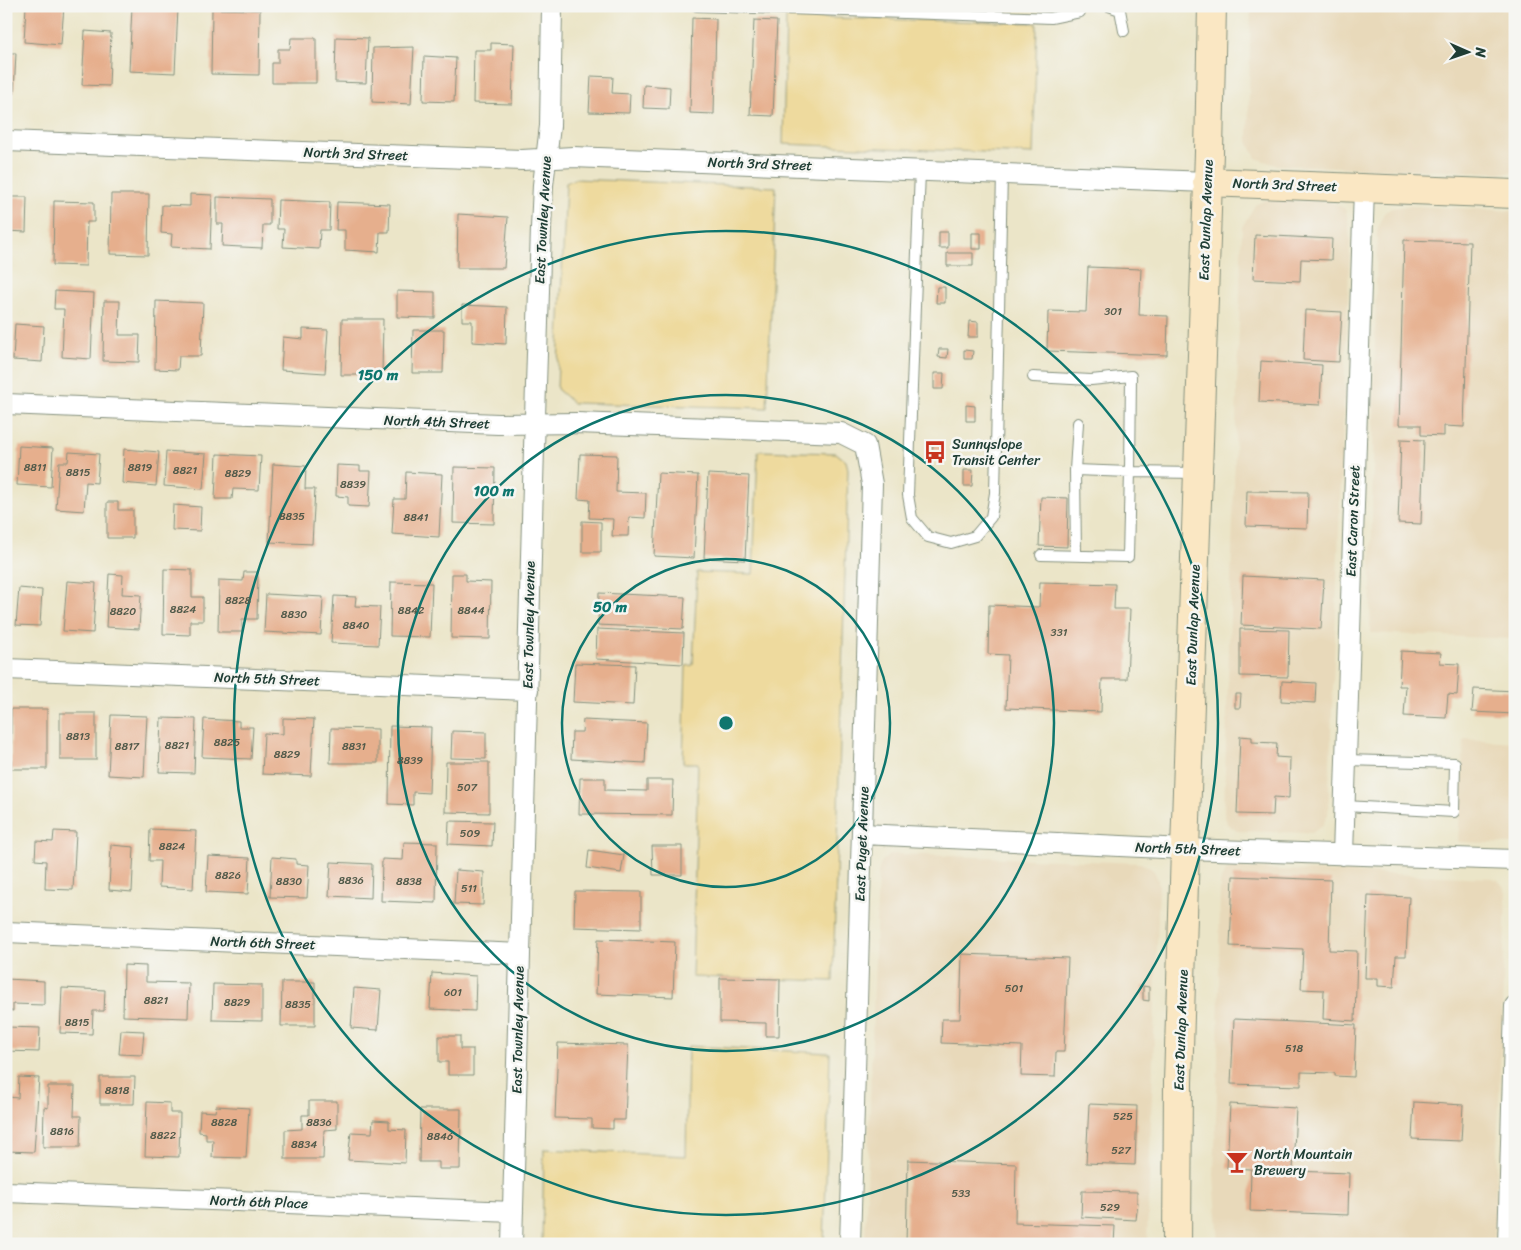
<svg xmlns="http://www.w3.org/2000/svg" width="1521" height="1250" font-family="Sriracha,sans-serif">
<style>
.built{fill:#e8d9ba}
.sand{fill:#eeda9e;stroke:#868c69}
.building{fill:#e6af8d}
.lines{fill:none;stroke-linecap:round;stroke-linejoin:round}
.lane-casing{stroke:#85917e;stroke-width:12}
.street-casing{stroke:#85917e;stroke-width:22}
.secondary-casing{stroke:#85917e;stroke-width:30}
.lane{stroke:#fff;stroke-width:10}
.street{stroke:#fff;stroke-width:20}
.secondary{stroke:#fae7c3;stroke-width:28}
.ring{fill:none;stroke:#0f766e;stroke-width:2.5}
.labels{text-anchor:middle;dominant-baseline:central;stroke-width:5;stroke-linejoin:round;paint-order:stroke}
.number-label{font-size:11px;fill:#515a4a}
.street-label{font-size:14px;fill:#1f3d34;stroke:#f6f6f2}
.poi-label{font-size:14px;fill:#1f3d34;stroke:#f6f6f2;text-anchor:start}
.centre{fill:#0f766e;stroke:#f6f6f2;stroke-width:2.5}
.ring-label{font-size:15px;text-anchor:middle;font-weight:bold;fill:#0f766e;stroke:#f6f6f2;stroke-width:5;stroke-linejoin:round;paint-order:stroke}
</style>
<rect width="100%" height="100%" fill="#f6f6f2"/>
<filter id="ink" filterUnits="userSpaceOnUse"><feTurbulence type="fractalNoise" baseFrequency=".02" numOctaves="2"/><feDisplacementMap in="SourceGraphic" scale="10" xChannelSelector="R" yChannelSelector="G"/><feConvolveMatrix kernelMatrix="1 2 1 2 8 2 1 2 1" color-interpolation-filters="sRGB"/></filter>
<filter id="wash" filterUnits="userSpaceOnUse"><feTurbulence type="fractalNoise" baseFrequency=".0096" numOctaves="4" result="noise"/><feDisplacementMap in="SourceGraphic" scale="20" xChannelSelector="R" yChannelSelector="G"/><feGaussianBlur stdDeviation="1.12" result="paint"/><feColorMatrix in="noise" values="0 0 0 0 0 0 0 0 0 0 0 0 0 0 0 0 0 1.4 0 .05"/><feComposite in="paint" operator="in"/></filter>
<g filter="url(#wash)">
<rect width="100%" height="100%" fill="#ebe5c8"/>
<path class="built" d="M1251,6h264v167l-239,-8 -20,-7 -8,-16z
M1266,200l62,2 11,3 6,4 3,10 2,22 -22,574 -6,11 -10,7 -75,-2 -10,-7 -3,-13 18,-584 13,-22z
M1409,206l106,5v428l-145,-6 7,-402 4,-12 4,-7 7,-4z
M1464,739l51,3v102l-57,-2z
M895,854l245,9 9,4 5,4 4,9 1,6 -12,358h-282l13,-372 3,-10 7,-6z
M1231,868l261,10 6,2 5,6 3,7 -12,351h-275l-5,-69 4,-113 2,-179 5,-11z"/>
<path class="sand" d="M786,17l251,6 -4,131 -250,-10z
M574,179l202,8 -9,221 -194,-5 -16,-14 9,-206z
M758,451l78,2 10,8 2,8 -15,512 -141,-4 6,-214h-15l3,-97 7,-1 4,-93 56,2z
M688,1046l142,7 -6,191h-282l2,-95 142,7z"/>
<g id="blocks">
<path class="building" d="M26,6h38l-3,39 -37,-3z
M132,6l46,2 -3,65 -46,-2z
M1134,6h16l-2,5z
M212,9l48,1 -1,65 -48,-1z
M692,18l24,1 -2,95 -24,-1z
M754,20l23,1 -4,95 -23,-1z
M85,31l26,2 -2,53 -27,-1z
M336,37l32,1 -2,45 -31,-1z
M291,38h25v45h-44v-20h6v-14h12z
M491,43l23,1 -2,60 -39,-1 1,-53h17z
M414,47l-3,57 -39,-2 1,-54z
M6,53h10l-2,40h-8z
M424,56l32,2 -2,44 -31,-1z
M591,76l22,1 -1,16 18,1 -1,19 -40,-1z
M644,85l26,2 -1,22 -26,-1z
M111,194h38l-1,61 -38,-1z
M190,194l22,1 -2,54 -39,-2 1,-13 -11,-1 1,-28 28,1z
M6,197h21l-1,35 -20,-1z
M217,197l53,2v26h-7l-1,23 -40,-2 1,-22h-6z
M278,200l52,2 -1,28h-9l-1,19 -36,-2 1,-18h-7z
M54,201l40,1v20h-7l-1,44 -33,-1z
M337,202l53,2 -1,28h-9l-1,20 -34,-2v-20h-9z
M458,214l50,3 -4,51h-47z
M939,232h9v16h-9z
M972,233h9v16h-9z
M1255,235l77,4 -1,21 -30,-1 -1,22 -47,-2z
M1404,240l66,2 -6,185 -20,-1v10l-23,-1v-10h-22z
M947,253h26v13h-26z
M1088,267l53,2 -2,46 29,1 -1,39 -120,-4 1,-40 38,1z
M937,287h8v16h-9z
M55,291l39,2 -3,66 -29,-2 2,-48h-10z
M397,291l38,1v26l-38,-1z
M104,301h16l-1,34h21l-1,27 -36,-1z
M156,301l47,2 -2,53h-22l-1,14 -23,-1z
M462,305l45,2 -1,37 -34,-2v-21h-10z
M1305,310l37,2 -3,50 -36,-2z
M342,319h41l-1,56h-41z
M969,321l9,1v15h-10z
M15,324l29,2 -2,36 -29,-2z
M303,329l25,1 -3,43 -44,-3 2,-33 20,2z
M413,330h31l-1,43h-31z
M939,349h9l-1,9 -9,-1z
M964,350l9,1 -1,8h-8z
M1261,361l61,4 -2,40 -61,-3z
M934,373h10l-1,16h-9z
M966,405l9,1v15h-9z
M1401,439l23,1 -3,84 -23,-1z
M933,443h8v16h-9z
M19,446l34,2 -2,39 -34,-2z
M124,449l35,3 -3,34 -34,-3z
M166,451l40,3 -3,35 -39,-3z
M69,452l30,2 -2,29 -11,-1 -2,29 -28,-2 3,-47h9z
M217,454l44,2 -2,34 -26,-1 -1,10h-17z
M580,454l37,1 -1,37 30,1 -1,25 -16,-1 -1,19h-16l1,-17 -24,-1 1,-18 -12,-1z
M273,464l33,2 -1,23h10l-3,55 -43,-2z
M337,465l23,1v5h11l-2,36 -21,-1v-9l-12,-1z
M454,467l41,1 -1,56 -41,-1z
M964,470h9l-1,16h-8z
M406,472l36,2 -3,63 -47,-3 2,-35h11z
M658,473l40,2 -4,83 -40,-2z
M708,474l41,2 -4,84 -41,-2z
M1247,491l61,1 -1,36 -61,-2z
M1041,497l27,1 -1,49 -28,-1z
M107,502h11v8h15v28h-26z
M173,505l28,2 -1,24 -28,-1z
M582,521l19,1v30h-19z
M164,569l28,1v27h11v24h-13v14l-27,-1z
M244,572h14l-1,47h-15v13h-24l1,-52 24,1z
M109,574l14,1 -1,19 19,1 -2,34 -33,-2z
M452,574h14v7l25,1 -1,57 -39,-1z
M1243,576l81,4 -3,49 -80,-4z
M67,581l29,2 -3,50 -30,-2z
M391,582l41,1 -2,54 -40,-1z
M1040,582l75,2 -1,25h16l-3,70h-25l-1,33 -95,-4 2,-53 -20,-1 1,-49 50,2z
M19,588l23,2 -2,36 -24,-1z
M599,593l86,4 -2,32 -85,-4z
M266,594l57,3 -2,38 -57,-3z
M334,596l22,1 -1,9 25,1 -2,38 -47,-2z
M597,629l87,4 -1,31 -87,-5z
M1240,629l49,1 -1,47 -48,-1z
M1401,651l40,2 -1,10 19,1 -2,31 -9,-1 -2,24 -42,-2 2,-30h-7z
M575,663l60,2 -2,40 -60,-3z
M1282,681l34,2 -1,20 -34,-2z
M1474,689l41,2v23l-43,-2z
M1235,694h6l-1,14h-5z
M11,709h36v60h-36z
M60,713h36v47h-36z
M111,715l36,1 -3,61 -36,-2z
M161,718l35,1 -2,54 -35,-1z
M283,718l31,1 -3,57 -49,-2 2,-41 19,1z
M204,719l35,2v6h14l-2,32 -49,-2z
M583,720l64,3 -2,40 -74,-4 1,-27h10z
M390,726l41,1 -2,66 -16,-1v13l-24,-1z
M331,728l47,1v34h-48z
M452,731l34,1v27l-35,-1z
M1240,736l12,1v5l25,1 -1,14 14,1 -1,40 -15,-1 -1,18 -36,-1z
M446,762h43v51l-44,-1z
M580,778h25v12l42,1v-11h26l-1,35 -93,-1z
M449,821l44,1 -1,24 -44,-2z
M150,829l46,2 -3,58 -34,-2 1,-26h-11z
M54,831l22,1 -3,58 -28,-1 1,-28 -11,-1 1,-19 17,1z
M404,842l33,1 -1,60 -55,-2 1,-42 21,1z
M111,845l23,2 -2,45 -23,-2z
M652,846h30v29h-29z
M589,850l35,5 -3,18 -34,-5z
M6,856h4l-1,27h-3z
M208,856l42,2 -2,36 -42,-2z
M272,857l24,2v5l13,1 -2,33 -37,-1z
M331,862l41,2 -1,34 -42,-2z
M456,870l28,2 -1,33 -29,-1z
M1233,876l98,4 -2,70 28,1 -2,70 -32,-2 1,-29 -23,-1 2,-40 -73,-3z
M575,891l66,1v37l-67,-2z
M1368,895l41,2 -3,59h-10l-2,31 -16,-1v-8h-13z
M598,939l77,3 -2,55 -77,-3z
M962,954l106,4 -4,94h-8l-1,25 -34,-1 1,-30 -81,-3 1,-24h18z
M124,965l22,1v16l43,1 -1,35 -65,-2z
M432,973l44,3 -1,35 -45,-2z
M720,978l60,1 -1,57h-13v-13l-46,-1z
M6,979l38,2v24l-31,-1v7l-7,-1z
M282,982h33v44h-34z
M213,984l49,1v36l-50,-1z
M1143,986l6,1v14l-6,-1z
M62,988l43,2 -1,21h-11l-1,23 -32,-1z
M354,988l27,2 -3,40 -27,-2z
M1234,1019l122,6 -2,52 -19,-1v-3l-34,-1v14l-70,-2z
M6,1027l34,1 -1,24 -33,-1z
M121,1030l23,1 -2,24 -23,-1z
M439,1036h21v13h13v26h-25v-13h-9z
M558,1043l70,2 -3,75h-12v9l-21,-1v-9l-37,-1z
M19,1077l20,1 -5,74 -28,-1 2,-54 10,1z
M100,1077h35l-1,27h-34z
M48,1086h27l-1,30h7l-1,31h-37l1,-40 4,1z
M309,1101h28v28l-13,1 -1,29h-38v-29l17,-1v-14h7z
M147,1102l23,1v10h10l-1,44 -34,-1z
M1414,1102l49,3 -2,36 -49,-2z
M1089,1104l48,2 -2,59 -49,-2z
M1230,1104l66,4 -3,63 56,2 -1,42 -98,-4 1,-42 -24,-1z
M216,1106l33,2 -3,50 -34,-1 1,-17h-7v-7l-7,-1 1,-21 15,1z
M420,1109h41l-1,60h-21v-7h-20z
M373,1120l16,1v8l17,1 -1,33 -57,-3 3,-28 21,1z
M908,1160l108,4 -1,59 100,3 -1,18h-208z
M1082,1191l55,1v10h1l-2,18 -55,-3z"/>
</g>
</g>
<g filter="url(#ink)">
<use href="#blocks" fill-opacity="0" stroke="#85917e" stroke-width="1"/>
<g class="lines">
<defs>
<path id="lane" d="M697,6l354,12 29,-6
M1109,6l11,4 4,21
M920,171l-12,324 4,23 16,19 23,6 24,-7 16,-19 4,-24 7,-319
M1033,377l58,3 40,-4 -1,96 67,1
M1041,555l87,2 2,-85 -55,-2
M1076,555l-1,-85 3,-47
M1345,806l109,6 1,-49 -110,-3"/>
<path id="street" d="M6,141l516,19 51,-3 634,25
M6,404l492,20 79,-1 264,10 24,12 7,39 -22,760
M6,669l522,21
M862,834l323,15 330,11
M1343,855l21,-667
M6,932l514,22
M6,1192l507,20
M512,1244l22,-796 7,-220 2,-43 7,-59 2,-120
M1508,1244l7,-238"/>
<path id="secondary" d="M1207,182l308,12
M1177,1244l1,-162 7,-233 24,-697 3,-146"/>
</defs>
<use href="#lane" class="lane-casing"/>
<use href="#street" class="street-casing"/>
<use href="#secondary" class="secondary-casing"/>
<use href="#lane" class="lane"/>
<use href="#street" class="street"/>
<use href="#secondary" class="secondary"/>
</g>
</g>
<g class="ring">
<circle cx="726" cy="723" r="164"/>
<circle cx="726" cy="723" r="328"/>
<circle cx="726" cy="723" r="492"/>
</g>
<defs>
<symbol id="bus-bare" viewBox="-9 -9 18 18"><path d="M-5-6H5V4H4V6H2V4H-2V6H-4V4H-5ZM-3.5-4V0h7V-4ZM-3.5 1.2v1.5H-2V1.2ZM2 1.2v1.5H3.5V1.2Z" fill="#c8321e" stroke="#f6f6f2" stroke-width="2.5" paint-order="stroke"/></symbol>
<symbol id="bar-bare" viewBox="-9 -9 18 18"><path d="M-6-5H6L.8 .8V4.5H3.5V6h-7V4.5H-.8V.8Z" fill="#c8321e" stroke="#f6f6f2" stroke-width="2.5" paint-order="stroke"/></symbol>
</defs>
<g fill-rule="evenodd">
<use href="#bus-bare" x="919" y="436" width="32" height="32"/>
<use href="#bar-bare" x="1221" y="1146" width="32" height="32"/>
</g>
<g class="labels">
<g class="number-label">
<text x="1113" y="311">301</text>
<text x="35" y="467">8811</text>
<text x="140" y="467">8819</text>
<text x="185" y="470">8821</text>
<text x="78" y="472">8815</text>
<text x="238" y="473">8829</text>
<text x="353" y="484">8839</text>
<text x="292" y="516">8835</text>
<text x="416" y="517">8841</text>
<text x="238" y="600">8828</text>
<text x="183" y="609">8824</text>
<text x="411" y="610">8842</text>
<text x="471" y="610">8844</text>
<text x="123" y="611">8820</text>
<text x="294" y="614">8830</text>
<text x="356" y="625">8840</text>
<text x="1059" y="632">331</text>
<text x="78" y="736">8813</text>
<text x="227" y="742">8825</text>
<text x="177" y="745">8821</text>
<text x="127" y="746">8817</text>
<text x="354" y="746">8831</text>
<text x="287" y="754">8829</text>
<text x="410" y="760">8839</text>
<text x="467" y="787">507</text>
<text x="470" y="833">509</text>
<text x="172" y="846">8824</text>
<text x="228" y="875">8826</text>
<text x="351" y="880">8836</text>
<text x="289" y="881">8830</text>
<text x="409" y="881">8838</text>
<text x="469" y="888">511</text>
<text x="1014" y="988">501</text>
<text x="453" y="992">601</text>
<text x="156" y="1000">8821</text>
<text x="237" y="1002">8829</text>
<text x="298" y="1004">8835</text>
<text x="77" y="1022">8815</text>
<text x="1294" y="1048">518</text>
<text x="117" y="1090">8818</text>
<text x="1123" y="1116">525</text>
<text x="224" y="1122">8828</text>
<text x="319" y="1122">8836</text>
<text x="62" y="1131">8816</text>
<text x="163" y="1135">8822</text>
<text x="440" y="1136">8846</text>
<text x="304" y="1144">8834</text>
<text x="1121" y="1150">527</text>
<text x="961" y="1193">533</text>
<text x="1110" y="1207">529</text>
</g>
<g class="street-label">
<text transform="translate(356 154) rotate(2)">North 3rd Street</text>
<text transform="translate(760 164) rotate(2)">North 3rd Street</text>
<text transform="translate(1285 185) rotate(2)">North 3rd Street</text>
<text transform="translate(543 220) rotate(-87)">East Townley Avenue</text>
<text transform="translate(1206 220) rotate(-88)">East Dunlap Avenue</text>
<text transform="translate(437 422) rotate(2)">North 4th Street</text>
<text transform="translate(1353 521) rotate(-88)">East Caron Street</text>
<text transform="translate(529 625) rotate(-89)">East Townley Avenue</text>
<text transform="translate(1193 625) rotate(-88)">East Dunlap Avenue</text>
<text transform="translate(267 679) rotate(2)">North 5th Street</text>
<text transform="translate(862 844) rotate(-88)">East Puget Avenue</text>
<text transform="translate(1188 849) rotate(2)">North 5th Street</text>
<text transform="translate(263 943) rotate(2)">North 6th Street</text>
<text transform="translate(518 1030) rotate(-89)">East Townley Avenue</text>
<text transform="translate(1181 1030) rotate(-88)">East Dunlap Avenue</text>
<text transform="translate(259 1202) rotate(2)">North 6th Place</text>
</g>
<g class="poi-label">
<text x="952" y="444">Sunnyslope<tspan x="952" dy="16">Transit Center</tspan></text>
<text x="1254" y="1154">North Mountain<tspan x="1254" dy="16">Brewery</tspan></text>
</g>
</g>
<circle cx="726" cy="723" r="8" class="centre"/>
<g class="ring-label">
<text x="378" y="380">150 m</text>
<text x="494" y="496">100 m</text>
<text x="610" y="612">50 m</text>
</g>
<rect width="1521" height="1250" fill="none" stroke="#f6f6f2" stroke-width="25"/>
<g transform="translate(1468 52) rotate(92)" stroke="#f6f6f2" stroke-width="4" paint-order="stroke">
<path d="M0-4L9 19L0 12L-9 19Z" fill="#1f3d34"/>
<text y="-8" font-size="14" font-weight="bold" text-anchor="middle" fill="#1f3d34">N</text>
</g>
</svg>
